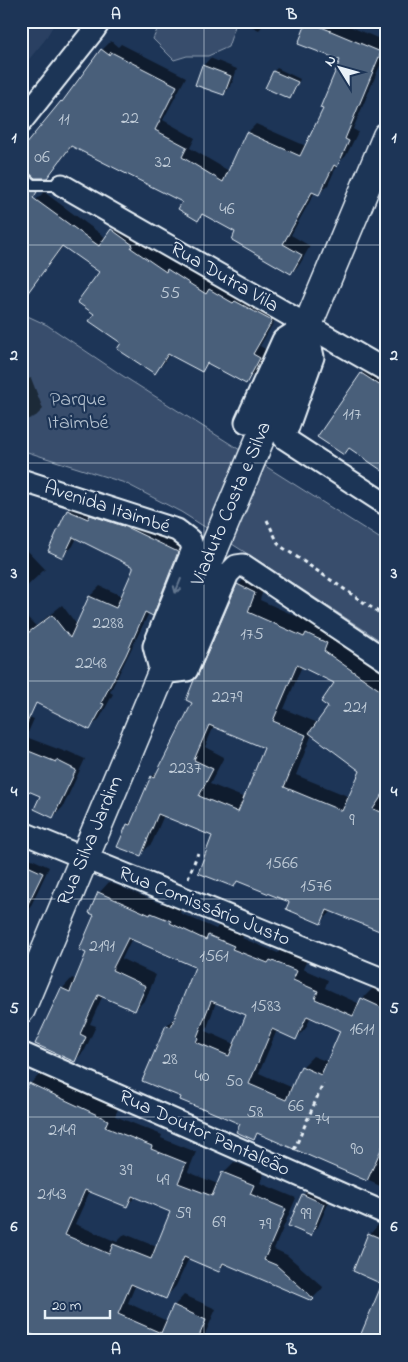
<svg xmlns="http://www.w3.org/2000/svg" width="408" height="1362" font-family="'Indie Flower',sans-serif">
<style>
.built{fill:#2a4162}
.green{fill:#374d6c;stroke:#909fb2}
.shadow{fill:#0007;fill-rule:evenodd}
.building{fill:#495e7a;stroke:#e8f1f8;fill-rule:evenodd}
.lines{fill:none;stroke-linecap:round;stroke-linejoin:round}
.lane-casing{stroke:#e8f1f8;stroke-width:14}
.street-casing{stroke:#e8f1f8;stroke-width:25}
.secondary-casing{stroke:#e8f1f8;stroke-width:31}
.path{stroke:#e8f1f8;stroke-width:3;stroke-dasharray:4 4;stroke-linecap:butt}
.lane{stroke:#1d3557;stroke-width:10}
.street{stroke:#1d3557;stroke-width:21}
.secondary{stroke:#1d3557;stroke-width:28}
.rail{stroke:#e8f1f8;stroke-width:4}
.oneway{stroke:#64778f}
.grid{fill:none;stroke:#e8f1f8;stroke-width:1;stroke-opacity:0.55}
.labels{text-anchor:middle;dominant-baseline:central;stroke-width:4.5;stroke-linejoin:round;paint-order:stroke}
.number-label{font-size:18px;fill:#c0ccd8}
.street-label{font-size:20px;fill:#e8f1f8;stroke:#1d3557}
.park-label{font-size:20px;fill:#b3c0ce;stroke:#1d3557}
.neatline{fill:none;stroke:#e8f1f8;stroke-width:2}
.grid-label{font-size:16px;text-anchor:middle;font-weight:bold;fill:#e8f1f8}
</style>
<rect width="100%" height="100%" fill="#1d3557"/>
<filter id="ink" filterUnits="userSpaceOnUse"><feTurbulence type="fractalNoise" baseFrequency=".02" numOctaves="2"/><feDisplacementMap in="SourceGraphic" scale="10" xChannelSelector="R" yChannelSelector="G"/><feConvolveMatrix kernelMatrix="1 2 1 2 8 2 1 2 1" color-interpolation-filters="sRGB"/></filter>
<g filter="url(#ink)">
<path class="built" d="M21,21h35l-12,20 -23,28z"/>
<path class="green" d="M161,21h68l6,5 -7,21 -20,9h-21l-13,4 -21,-21z
M21,313l26,12 76,51 264,167v102l-136,-89 -70,-44 -56,-29 -104,-33z"/>
<path class="shadow" d="M241,21h26l-8,9z
M309,21h28l50,21v7l-34,80 5,3 -12,24 -8,7 -10,22 -9,9 -4,-2 -24,43 19,11 -10,18 -9,9 -54,-42 -34,-17 -5,6 -15,-18 -110,-57 -26,32h-15l10,9 -21,18v-52l48,-58 33,-44 9,-9 7,6 3,-3 65,33 -23,43 32,18 -5,10 39,23 18,-38 9,-9 50,22 19,-37 16,-49z
M210,58l27,11 -6,17 -7,8 -21,-28z
M277,68l23,11 -7,15 -3,3 -23,-10 7,-16z
M44,192l62,46 14,-16 18,17 36,25 2,-2 38,24 4,-4 61,31 -19,33 7,4 -13,24 -8,8 -37,-19 -7,7 -32,-16 -7,10 -8,8 -60,-58 6,-42 -37,-27 -43,56 15,-101z
M372,363l15,10v109l-5,-3 4,-7 -35,-24 -7,6 -25,-17 43,-64z
M31,378l12,31 -7,7 -15,6v-40z
M78,501l110,41 -25,62 -11,10 -3,-1 -39,79 3,2 -13,24 -10,10 -69,-34v-83l15,15 26,-21 15,20 13,-29 10,-10 22,10 13,-27 -1,-3 -57,-28 -4,8 -10,10 -13,-6 18,-39z
M26,549l19,20 -24,23v-38z
M250,573l16,7 -6,20 56,25 71,49v118l-3,4 3,1v136l-55,-22 -11,11 -31,-21 -51,-21 -6,6 -19,-51 -50,-20 -12,28 -12,12 -12,-31 7,-7 17,-40 8,-8 34,-67 44,-117zM302,666l34,16 -6,25 -12,16 -34,-14zM214,726l52,21 -21,51 -35,-14 14,-27 -19,-10zM312,734l50,37 -12,26 -54,-22z
M21,714l13,5 -8,18 40,15 1,-1 18,8 -22,48 -10,10 -11,-22 -21,-8z
M21,854l28,13 -28,60z
M109,882l53,22 1,-1 18,7 -1,3 36,16 3,-4 25,10 -2,3 36,15 3,-4 26,11 -4,9 25,11 -3,8 35,16 2,-5 11,-11 14,7v194l-128,-56 -5,5 -12,-15 -98,-42 23,-56 10,-10 19,-48 -64,-29 -10,21 34,16 -10,24 -11,11 -32,-15 -13,29 6,2 -11,24 -10,11 -13,-72 10,-11 4,2 12,-27 8,-38 3,-22zM216,1002l31,13 -12,29 -29,-13zM311,1017l30,13 -13,32 -15,-6 -11,11 -9,21 -34,-15 18,-43 19,9 10,-11z
M41,1073l77,36 -3,7 47,19 -1,3 35,14 -8,20 30,12 5,-11 11,-11 30,12 -4,9 36,15 -22,51 13,6 36,32 -1,2 -11,11 -85,-37 -7,7 -30,-12 -13,28 -10,11 -30,-13 -8,19 39,18 7,-15 10,-11 32,14 -14,32h-150l-22,-257zM90,1191l37,15 9,-10 36,15 -15,36 -32,-13 -8,8 -42,-18z
M310,1188l21,9 -13,30 -8,7 -7,-39z
M380,1223l7,3v115l-3,-58 -14,-49z
M268,1337l8,4h-12z"/>
<path class="building" d="M307,21l74,31 -36,87 4,2 -12,26 -3,-2 -15,30 -7,-3 -29,52 19,11 -11,19 -59,-34 3,-8 -33,-18 -4,7 -20,-12 4,-7 -111,-56 -24,32h-12l-9,-8 -5,-2v-18l40,-49 1,1 39,-53 8,6 2,-3 66,34 -22,44 32,17 -5,10 41,25 23,-50 54,24 23,-47 -3,-1 20,-48 -42,-16z
M202,65l29,11 -7,19 -29,-10z
M273,71l25,11 -8,17 -25,-11z
M21,185l7,5 9,2 -4,6 66,48 12,-17 22,16 -2,3 35,24 1,-3 39,25 3,-5 24,14 2,-2 37,20 -19,33 7,4 -14,26 -39,-21 -5,9 -34,-18 -13,20 -38,-25 4,-6 -32,-22 5,-7 -17,-12 22,-30 -37,-26 -41,56z
M361,373l26,17v84l-38,-26 -5,7 -27,-18z
M67,510l21,9 2,-4 36,12 52,25 -25,64 -8,-4 -19,43 -25,48 3,1 -14,26 -54,-27 -15,33v-65l7,-14 -7,-9v-10l31,-23 18,23 19,-42 27,12 17,-39v-2l-60,-30 -10,21 -15,-7z
M237,584l18,9 -7,19 56,25 2,-4 21,10 -3,8 63,44v93l-14,21 14,5v120l-60,-24 -6,14 -35,-15 3,-7 -52,-21 -3,6 -36,-14 14,-37 -54,-22 -17,42 -24,-9 10,-23 3,1 21,-49 3,2 38,-75 -6,-3 8,-20 4,-5zM297,665l37,18 -13,19 7,5 -19,26 51,38 -18,40 -58,-24 22,-52 -33,-14zM209,725l55,23 -26,64 -39,-16 14,-27 -19,-9z
M21,748l35,14v-2l20,10 -23,48 -19,-9 6,-13 -19,-8z
M21,863l22,10 -22,45z
M98,892l52,23 1,-2 20,8 -1,2 36,17 2,-5 26,11 -2,3 36,14 2,-3 27,11 -4,9 25,11 -3,8 38,17 8,-18 26,12v88l-5,12 5,2v24l-20,45 -110,-48 -3,7 -18,-8 4,-8 -38,-16v1l-22,-9 1,-3 -39,-16 24,-56 5,2 24,-60 -67,-29 -16,32 34,16 -11,25 -37,-16 -18,39 6,3 -11,25 -40,-18 26,-56 9,4 16,-39 -7,-3 15,-35 -5,-2zM211,1001l35,14 -17,41 -33,-14 2,-4 -1,-1zM307,1016l33,15 -19,44 -20,-9 -15,34 -37,-16 23,-55 24,11z
M29,1083l79,37 -3,7 47,19 -1,3 35,14 -8,20 34,13 10,-24 32,13 -4,9 36,15 -22,51 12,5 38,34 -2,2 -89,-38 -4,9 -35,-15 -18,42 -35,-15 -13,30 43,19 12,-28 33,15 -9,21h-149l-27,-11v-231zM85,1190l42,17 5,-11 38,16 -19,47 -38,-15 -4,10 -44,-19z
M302,1194l22,10 -13,32 -23,-10z
M368,1233l19,8v100h-29l24,-57 -29,-13z"/>
<g class="lines">
<defs>
<path id="lane" d="M21,175l11,10h30"/>
<path id="street" d="M21,122l73,-92 6,-9
M62,185l325,186
M246,422l37,-82 23,-15 7,32 -29,81 103,67
M21,480l156,50 13,10 3,9 -39,97 7,27 26,-3 41,-96 8,-8 7,-1 144,96
M21,832l366,149
M21,1053l366,161"/>
<path id="secondary" d="M21,1009l366,-873"/>
</defs>
<use href="#lane" class="lane-casing"/>
<use href="#street" class="street-casing"/>
<use href="#secondary" class="secondary-casing"/>
<path class="path" d="M267,520l12,25 108,73
M188,878l10,-25
M294,1150l29,-66"/>
<use href="#lane" class="lane"/>
<use href="#street" class="street"/>
<use href="#secondary" class="secondary"/>
<path class="rail" d="M21,28l5,-7"/>
</g>
<defs><path id="oneway-shaft" d="M-6 0H5M1.5-3L5.5 0L1.5 3" fill="none" stroke-width="1.6" stroke-linecap="round" stroke-linejoin="round" transform="scale(1.25)"/></defs>
<use class="oneway" href="#oneway-shaft" transform="translate(178 586) rotate(112)"/>
</g>
<path class="grid" d="M204,21v1320M21,245h366M21,463h366M21,681h366M21,899h366M21,1117h366"/>
<g class="labels">
<g class="number-label">
<text x="130" y="119">22</text>
<text x="64" y="120">11</text>
<text x="42" y="158">06</text>
<text x="163" y="163">32</text>
<text x="227" y="210">46</text>
<text x="170" y="294">55</text>
<text x="352" y="415">117</text>
<text x="108" y="624">2288</text>
<text x="252" y="635">175</text>
<text x="91" y="664">2248</text>
<text x="227" y="698">2279</text>
<text x="355" y="708">221</text>
<text x="185" y="769">2237</text>
<text x="352" y="821">9</text>
<text x="282" y="864">1566</text>
<text x="316" y="887">1576</text>
<text x="102" y="947">2191</text>
<text x="214" y="957">1561</text>
<text x="266" y="1007">1583</text>
<text x="362" y="1030">1611</text>
<text x="170" y="1060">28</text>
<text x="202" y="1077">40</text>
<text x="234" y="1082">50</text>
<text x="296" y="1107">66</text>
<text x="255" y="1113">58</text>
<text x="322" y="1120">74</text>
<text x="62" y="1131">2149</text>
<text x="357" y="1150">90</text>
<text x="126" y="1171">39</text>
<text x="163" y="1181">49</text>
<text x="52" y="1195">2143</text>
<text x="183" y="1214">59</text>
<text x="306" y="1215">99</text>
<text x="219" y="1223">69</text>
<text x="265" y="1225">79</text>
</g>
<g class="street-label">
<text transform="translate(224 278) rotate(30)">Rua Dutra Vila</text>
<text transform="translate(232 504) rotate(-67)">Viaduto Costa e Silva</text>
<text transform="translate(107 508) rotate(18)">Avenida Itaimbé</text>
<text transform="translate(91 841) rotate(-67)">Rua Silva Jardim</text>
<text transform="translate(204 907) rotate(22)">Rua Comissário Justo</text>
<text transform="translate(204 1134) rotate(24)">Rua Doutor Pantaleão</text>
</g>
<g class="park-label">
<text x="78" y="400">Parque<tspan x="78" dy="23">Itaimbé</tspan></text>
</g>
</g>
<rect width="408" height="1362" fill="none" stroke="#1d3557" stroke-width="55"/>
<g transform="translate(340 68) rotate(307)" stroke="#1d3557" stroke-width="4" paint-order="stroke">
<path d="M0-4L9 19L0 12L-9 19Z" fill="#e8f1f8"/>
<text y="-8" font-size="14" font-weight="bold" text-anchor="middle" fill="#e8f1f8">N</text>
</g>
<path d="M45 1310v8h65v-8" fill="none" stroke="#e8f1f8" stroke-width="2.5"/>
<text x="52" y="1310" font-size="15" fill="#e8f1f8" stroke="#1d3557" stroke-width="4" paint-order="stroke">20 m</text>
<rect x="28" y="28" width="352" height="1306" class="neatline"/>
<g class="grid-label">
<text x="116" y="19">A</text>
<text x="292" y="19">B</text>
<text x="14" y="142">1</text>
<text x="394" y="142">1</text>
<text x="14" y="360">2</text>
<text x="394" y="360">2</text>
<text x="14" y="578">3</text>
<text x="394" y="578">3</text>
<text x="14" y="796">4</text>
<text x="394" y="796">4</text>
<text x="14" y="1013">5</text>
<text x="394" y="1013">5</text>
<text x="14" y="1231">6</text>
<text x="394" y="1231">6</text>
<text x="116" y="1354">A</text>
<text x="292" y="1354">B</text>
</g>
</svg>
